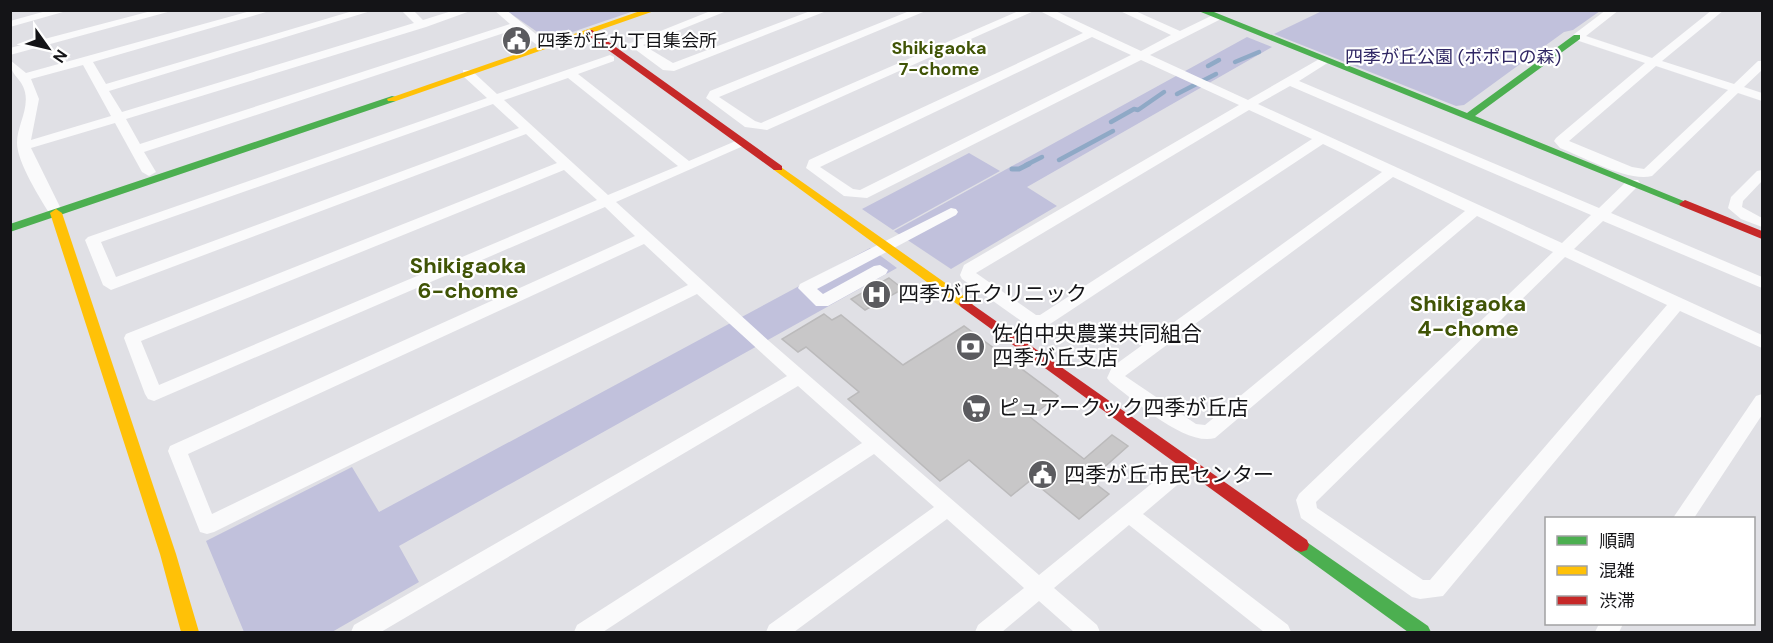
<svg xmlns="http://www.w3.org/2000/svg" width="1773" height="643" font-family="'DM Sans','Noto Sans JP',sans-serif">
<style>
.green{fill:#c1c1dc}
.lines{fill:none;stroke-linecap:round;stroke-linejoin:round}
.stream-far1{stroke:#8fa9c6;stroke-width:4.5}
.stream{stroke:#8fa9c6;stroke-width:5}
.building{fill:#c8c7c8;stroke:#bbbabb;stroke-width:1.5}
.street{fill:#fafafb;fill-rule:evenodd}
.fast{fill:#4caf50;fill-rule:evenodd}
.slow{fill:#ffc107;fill-rule:evenodd}
.jam{fill:#c62828;fill-rule:evenodd}
.labels{text-anchor:middle;dominant-baseline:central;stroke-width:4.5;stroke-linejoin:round;paint-order:stroke}
.far-poi-label{font-size:18px;fill:#141417;stroke:#fff;text-anchor:start}
.far-neighbourhood-label{font-size:18px;font-weight:bold;fill:#405406;stroke:#fff}
.far-park-label{font-size:18px;fill:#302764;stroke:#fff}
.poi-label{font-size:21px;fill:#141417;stroke:#fff;text-anchor:start}
.neighbourhood-label{font-size:22px;font-weight:bold;fill:#405406;stroke:#fff}
</style>
<rect width="100%" height="100%" fill="#e0e0e5"/>
<path class="green" d="M507,11h127l-85,29z
M1322,11h278l-27,19 -9,2 -100,73 -8,1 -182,-72z
M1247,37l25,10 -245,140 30,19 -106,63 -57,-38z
M969,153l31,18 -107,59 -31,-21z
M870,248l27,20 -498,278 20,36 -87,50h-88l-38,-91 146,-74 27,45z"/>
<g class="lines">
<path class="stream-far1" d="M1235,62l24,-10
M1208,66l11,-6
M1177,94l39,-20
M1111,122l23,-13 4,1 26,-18
M1059,160l54,-29
M1026,165l16,-8"/>
<path class="stream" d="M1012,169h7l10,-5"/>
</g>
<path class="building" d="M889,278l14,11 -38,21 -14,-11z
M824,314l8,6 9,-5 62,50 61,-39 94,70 -28,21 54,42 28,-24 16,11 -28,25 2,2 -10,8 17,13 -30,25 -48,-39 -20,16 -42,-36 -29,21 -92,-82 11,-7 -53,-45 -8,5 -16,-13z"/>
<g class="lines">
<path class="street" d="M50,10h20l-60,17v-6z
M155,10h20l-165,45v-7z
M254,10h19l-180,52 13,22 250,-74h18l-265,81 13,21 292,-89 -13,-13h12l10,10 32,-10h18l-47,17 -300,92 14,25 370,-120 -16,-14h12l41,33 -2,2h-8l-21,-16 -372,123 12,20 -7,4 -7,-4 -27,-49 -84,25 32,65 -2,3h-10c-10,-16 -34,-54 -34,-73 0,-17 12,-33 8,-51 -3,-14 -15,-16 -15,-32l16,13zM83,65l28,51 -80,24 8,-41 -8,-20z
M713,10h16l-86,35 30,18 140,-53h16l-155,61 -11,-1 -35,-26z
M912,10h16l-209,87 36,24 6,2 260,-113h15l-269,120 -22,-3 -39,-29 4,-7z
M1038,10h15l88,41 30,-16 -53,-25h15l47,21 33,-16h8v4l-71,36 98,45 73,-42h8v4l-30,19 300,127 29,-28h10l2,3 -2,3 -27,27 151,64v11l-159,-67 -29,28 188,86v13l-82,-37 -237,285 -23,3 -8,-2 -111,-79 -5,-18 3,-6 254,-242 -76,-36 -262,222c-29,9 -82,-39 -105,-56l-3,-4 5,-11 270,-195 -59,-28 -273,180 -17,3 -6,-2 -65,-46 -2,-4 4,-10 275,-160 -98,-45 -274,138 -23,-2 -38,-28 3,-8 274,-127zM1092,37l39,18 -271,135 -7,-1 -33,-22zM1290,86l301,129 -29,28 -304,-139zM1249,110l63,29 -272,176h-4l-60,-42zM1393,177l72,34 -260,214 -9,-1 -71,-48zM1565,257l102,48 -237,275h-7l-106,-72 -1,-6z
M1606,10h13l-33,26 66,22 60,-48h12l-62,51 72,23 24,-23h4v9l-18,17 18,6v8l-24,-8 -86,83c-25,6 -68,-19 -92,-28l-6,-7 2,-3 89,-75 -72,-24v-4zM1656,66l72,24 -84,79 -12,-2 -63,-26z
M610,55l4,2v4l-36,13 111,87 49,-21 5,-1 7,4 -134,59 153,139 270,234 143,-116 7,-3 7,3 3,5 -3,5 -53,45 145,111 3,7h-27l-135,-107 -75,63 43,37 3,7h-26l-35,-31 -37,31h-27l3,-7 46,-37 -77,-69 -153,113h-28l3,-7 165,-118 -60,-53 -271,178h-29l3,-7 285,-182 -64,-57 -417,246h-30l3,-7 433,-249 -90,-82 -483,238 -7,2 -7,-2 -32,-81 2,-5 465,-210 -30,-29 -451,194 -6,-2 -3,-5 -21,-56 2,-4 431,-171 -31,-29 -415,156 -8,-5 -18,-45 3,-3 399,-139 -24,-22v-6h8l26,24zM568,78l110,88 -70,29 -104,-95zM493,104l26,24 -403,149 -15,-35zM564,170l33,30 -438,185 -18,-44zM644,244l44,41 -476,229 -24,-60z
M1762,170v11l-19,20 -1,6 20,11v9l-21,-8 -13,-11 3,-11 26,-26z
M951,208l5,1 2,3 -2,3 -139,74 6,5 51,-28 6,-1 8,5 -2,4 -58,32h-12l-18,-18 2,-4z
M1762,394v21l-68,103h-21l83,-122z
M1599,624h24l-4,8h-24z"/>
<path class="fast" d="M1196,10h13l258,103 107,-78h6v4l-105,77 216,88 -2,2h-8z
M392,96l4,1v4l-386,131v-8z
M1301,538l127,88 3,6h-23l-113,-82 -2,-5 2,-5z"/>
<path class="slow" d="M643,10h14l-261,91h-8l-1,-2z
M778,165l193,136 2,3 -2,3h-10l-187,-137 -2,-2z
M56,209l6,4 114,341 23,78h-18l-21,-78 -110,-341z"/>
<path class="jam" d="M586,30h6l190,136v4h-8l-188,-136z
M1685,200l77,31v8l-81,-33 -2,-2z
M966,300l341,240 2,5 -2,5 -6,2 -6,-2 -334,-243 -2,-3 2,-3z"/>
</g>
<defs>
<symbol id="civic-disc" viewBox="-11 -11 22 22"><circle r="9.5" fill="#5b5b5f" stroke="#fff"/><path d="M-.6-6.5H3V-4.5H.6V-3L4-1V1h2V6H-6V1h2V-1L-.6-3ZM-1.2 2.5V6h2.4V2.5Z" fill="#fff"/></symbol>
<symbol id="hospital-disc" viewBox="-11 -11 22 22"><circle r="9.5" fill="#5b5b5f" stroke="#fff"/><path d="M-5-5h3v3.5h4V-5h3V5h-3V1.5h-4V5h-3Z" fill="#fff"/></symbol>
<symbol id="bank-disc" viewBox="-11 -11 22 22"><circle r="9.5" fill="#5b5b5f" stroke="#fff"/><path d="M-6-4H6V4H-6ZM0-2.3a2.3 2.3 0 1 0 0 4.6a2.3 2.3 0 1 0 0-4.6Z" fill="#fff"/></symbol>
<symbol id="supermarket-disc" viewBox="-11 -11 22 22"><circle r="9.5" fill="#5b5b5f" stroke="#fff"/><path d="M-6-5.5h2.5l.6 2H6L4.5 2H-2.5L-4.4-4H-6ZM-1.5 3.2a1.3 1.3 0 1 0 .1 0ZM3 3.2a1.3 1.3 0 1 0 .1 0Z" fill="#fff"/></symbol>
</defs>
<g fill-rule="evenodd">
<use href="#civic-disc" x="500" y="24" width="33" height="33"/>
<use href="#hospital-disc" x="860" y="278" width="33" height="33"/>
<use href="#bank-disc" x="954" y="330" width="33" height="33"/>
<use href="#supermarket-disc" x="960" y="392" width="33" height="33"/>
<use href="#civic-disc" x="1026" y="458" width="33" height="33"/>
</g>
<g class="labels">
<g class="far-poi-label">
<text x="537" y="41">四季が丘九丁目集会所</text>
</g>
<g class="far-neighbourhood-label">
<text x="939" y="48">Shikigaoka<tspan x="939" dy="21">7-chome</tspan></text>
</g>
<g class="far-park-label">
<text x="1453" y="57">四季が丘公園 (ポポロの森)</text>
</g>
<g class="poi-label">
<text x="898" y="294">四季が丘クリニック</text>
<text x="992" y="334">佐伯中央農業共同組合<tspan x="992" dy="24">四季が丘支店</tspan></text>
<text x="998" y="408">ピュアークック四季が丘店</text>
<text x="1064" y="475">四季が丘市民センター</text>
</g>
<g class="neighbourhood-label">
<text x="468" y="265">Shikigaoka<tspan x="468" dy="25">6-chome</tspan></text>
<text x="1468" y="303">Shikigaoka<tspan x="1468" dy="25">4-chome</tspan></text>
</g>
</g>
<rect width="1773" height="643" fill="none" stroke="#141417" stroke-width="24"/>
<rect x="1545" y="517" width="210" height="108" fill="#ffffff" stroke="#a1a1a2" stroke-width="1.5"/>
<rect x="1557" y="536" width="30" height="9" fill="#4caf50" stroke="#a1a1a2" stroke-width="1.5"/>
<text x="1599" y="547" font-size="18" fill="#141417">順調</text>
<rect x="1557" y="566" width="30" height="9" fill="#ffc107" stroke="#a1a1a2" stroke-width="1.5"/>
<text x="1599" y="577" font-size="18" fill="#141417">混雑</text>
<rect x="1557" y="596" width="30" height="9" fill="#c62828" stroke="#a1a1a2" stroke-width="1.5"/>
<text x="1599" y="607" font-size="18" fill="#141417">渋滞</text>
<g transform="translate(48 48) rotate(124)" stroke="#ffffff" stroke-width="4.5" paint-order="stroke">
<path d="M0-4.5L10 22L0 15L-10 22Z" fill="#141417"/>
<text y="-9" font-size="16" font-weight="bold" text-anchor="middle" fill="#141417">N</text>
</g>
</svg>
